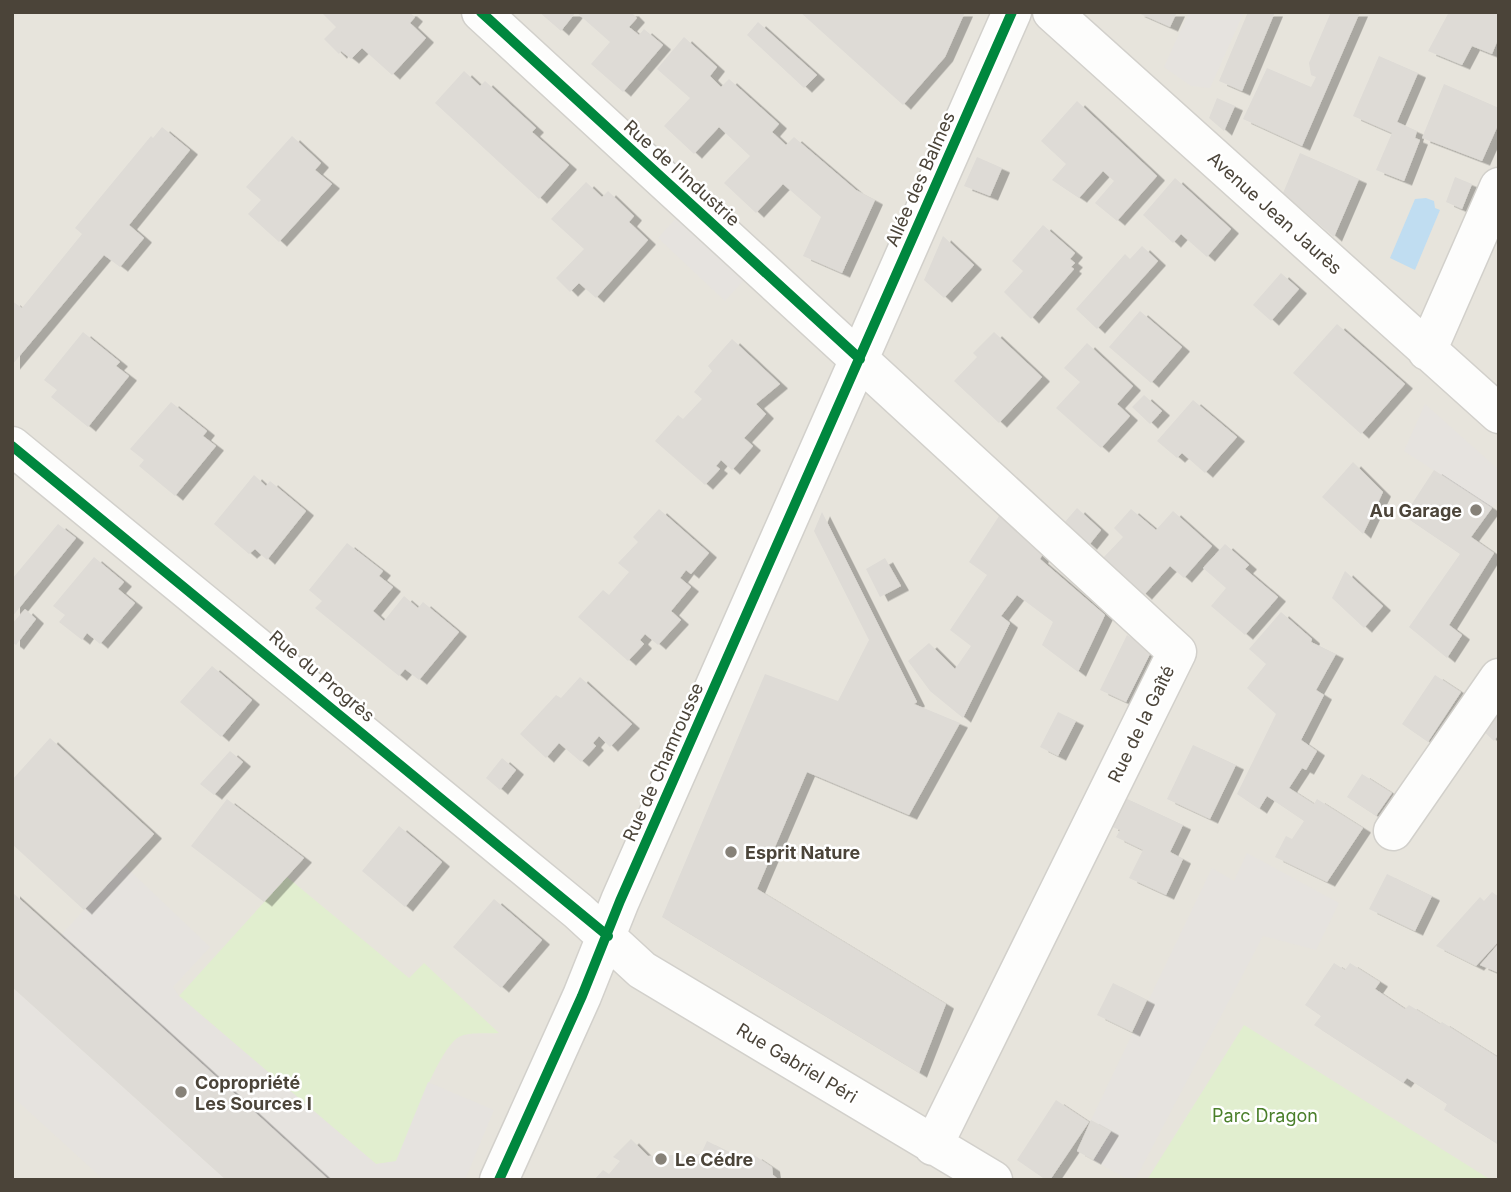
<svg xmlns="http://www.w3.org/2000/svg" width="1511" height="1192" font-family="Inter,sans-serif">
<style>
.residential{fill:#e7e4dc}
.green{fill:#e1eecf}
.parking{fill:#e6e3df}
.water{fill:#c0ddf1}
.building{fill:#dedbd6;filter:url(#shadow)}
.lines{fill:none;stroke-linecap:round;stroke-linejoin:round}
.minor-casing{stroke:#d2d0cb;stroke-width:41}
.minor{stroke:#fdfdfc;stroke-width:38}
.cycleway-casing{stroke:#fff;stroke-width:15}
.cycleway{stroke:#00873e;stroke-width:10}
.poi-dot{fill:#868178;stroke:#fff;stroke-width:2.5}
.labels{text-anchor:middle;dominant-baseline:central;stroke-width:5;stroke-linejoin:round;paint-order:stroke}
.street-label{font-size:18px;fill:#4b4439;stroke:#fff}
.poi-label{font-size:18px;font-weight:bold;fill:#4b4439;stroke:#fff;text-anchor:start}
.park-label{font-size:18px;fill:#4a7f2a;stroke:#fff}
</style>
<defs>
<filter id="shadow"><feDropShadow dx="8" dy="4.5" stdDeviation="0" flood-color="#0004"/></filter>
</defs>
<rect width="100%" height="100%" fill="#f4f2ee"/>
<path class="residential" d="M12,12h990l-501,1168h-489z
M1015,12h484v1168h-989z"/>
<path class="green" d="M287,877l122,101 15,-15 75,70c-11,1 -28,-1 -38,3 -23,9 -53,101 -65,126l-20,2 -197,-168z
M1244,1025l247,155h-344z"/>
<path class="parking" d="M1189,12h55l-34,76 -19,-2 -27,-19z
M677,217l67,63 -19,21 -67,-63z
M1425,404l74,66v29l-7,9 -88,-57z
M1247,853l92,50 -23,47 -53,-14 -128,244h-6l-36,-20 18,-29 -20,-11 121,-252 22,13z
M125,866l85,81 -37,40 6,9 197,168 20,-3 32,-79 66,28 -29,70h-136l-269,-244z
M12,987l214,193h-122l-92,-84z"/>
<path class="water" d="M1426,198l8,3 1,7 5,2 -25,60 -25,-12 25,-59z"/>
<path class="building" d="M321,12h88l6,5 -5,6 16,15 -34,37 -30,-27 -11,11 -10,-8 -2,3 -15,-15 12,-12z
M539,12h92l6,6 -8,9 10,8 5,-6 19,16 -40,47 -32,-28 19,-22 -34,-30 -15,19z
M800,12h165l-20,45 -42,48z
M1136,12h41l-7,15z
M1248,12h27l-33,79 -23,-10z
M1331,12h29l-58,134 -59,-27 24,-51 44,19 5,-10 -5,-2 -2,-12z
M1449,12h50v25l-7,17 -20,-8 -10,19 -34,-14z
M758,22l59,53 -13,13 -57,-53z
M684,37l33,30 -7,9 11,11 8,-8 50,45 -7,8 14,13 8,-8 62,53 19,10 -33,73 -39,-17 18,-39 -38,-33 -27,29 -32,-30 26,-27 -31,-29 -25,27 -30,-28 26,-28 -33,-29z
M1379,56l39,17 -21,49 20,9 -2,7 5,2 -16,41 -28,-11 16,-37 -39,-17z
M464,71l16,15 5,-5 51,47 -4,4 37,33 -30,34 -104,-96z
M1444,84l55,24v15l-17,38 -60,-23z
M1217,98l18,8 -11,25 -15,-13z
M1077,101l80,75 -40,45 -22,-18 19,-22 -11,-10 -24,27 -27,-18 14,-16 -25,-23z
M162,127l28,23 -61,75 15,13 -24,29 -16,-12 -92,110v-64l10,7 60,-74 -7,-6 76,-92 2,2z
M292,136l29,27 -6,7 17,14 -53,58 -31,-28 13,-14 -15,-13z
M1300,153l59,26 -25,58 -51,-44z
M977,157l25,11 -12,28 -26,-10z
M1455,177l17,7 -10,25 -16,-7z
M1175,178l56,51 -24,28 -26,-23 -8,9 -30,-28z
M586,182l16,15 6,-6 26,25 -5,6 19,18 -52,58 -17,-15 -9,9 -14,-14 28,-29 -33,-30z
M1043,225l32,28 -5,6 5,4 -4,4 3,2 -43,50 -27,-27 19,-21 -11,-10z
M943,236l31,29 -30,33 -20,-18z
M1142,246l16,15 -61,68 -21,-20 49,-55 5,5z
M1281,273l18,16 -28,32 -18,-16z
M1140,311l42,36 -31,36 -42,-36z
M1337,324l68,60 -44,50 -68,-61z
M83,332l37,30 -4,4 13,10 -41,51 -37,-30 6,-7 -13,-10z
M994,332l48,45 -43,46 -45,-42 23,-24 -4,-4z
M732,339l48,45 -24,20 10,10 -22,24 9,8 -21,24 -11,-10 -5,6 4,3 -15,16 -50,-44 23,-26 5,4 19,-20 -8,-7 18,-21 -4,-5z
M1087,343l46,43 -16,18 13,12 -29,32 -45,-40 24,-26 -16,-14z
M1144,395l18,16 -12,13 -18,-17z
M1193,400l44,37 -32,36 -23,-20 -5,5 -20,-17z
M171,402l36,29 -4,5 13,10 -41,50 -36,-30 5,-6 -14,-11z
M1353,462l30,30 -20,42 -41,-37z
M1434,470l58,38 -21,29 23,16 -45,72 13,10 -15,23 -38,-31 51,-73 -56,-38z
M254,475l12,11 4,-5 36,30 -39,49 -12,-11 -6,5 -35,-30z
M1077,508l24,22 -12,15 -25,-22z
M659,509l50,44 -18,21 -5,-4 -6,8 11,9 -20,24 10,9 -23,25 -13,-11 -5,6 4,4 -16,17 -50,-44 25,-27 6,5 20,-23 -11,-9 20,-21 -5,-5z
M1131,509l25,21 17,-19 39,35 -28,32 -14,-12 -26,29 -41,-37 20,-21 -9,-9z
M822,512l95,190 -3,2 46,19 -51,92 -102,-43 -50,117 189,115 -27,69 -257,-156 103,-243 73,27 31,-61 -55,-109z
M1001,513l43,39 -4,7 65,56 -27,57 -36,-27 11,-23 -36,-27 -16,21 9,7 -47,95 -33,-27 -22,-30 21,-18 26,26 16,-23 -21,-16 37,-55 -18,-13z
M58,524l18,14 -64,79v-38z
M347,543l36,28 -4,5 14,11 -20,24 11,10 20,-25 14,12 5,-6 36,30 -40,48 -14,-11 -6,7 -84,-68 7,-7 -13,-11z
M1225,544l24,21 -4,4 33,28 -33,38 -34,-29 15,-18 -23,-20z
M94,557l30,25 -6,7 17,14 -35,41 -13,-11 -5,7 -23,-18 6,-7 -12,-9z
M885,558l16,28 -21,11 -14,-28z
M1345,571l38,35 -19,22 -32,-30z
M25,609l11,10 -20,26 -4,-3v-18z
M1281,612l31,27 -1,3 25,12 -20,36 8,5 -23,45 16,11 -11,19 -4,-2 -13,20 25,16 3,-5 46,29 -36,54 -52,-25 11,-21 6,3 12,-18 -37,-25 -8,13 -22,-15 39,-80 -29,-26 19,-24 -17,-15z
M1127,635l25,15 -26,52 -26,-12z
M212,666l40,34 -31,37 -41,-35z
M1435,675l26,17 -33,50 -26,-18z
M580,677l52,47 -22,23 -11,-11 -6,7 3,3 -15,16 -22,-19 -13,15 -26,-24 36,-39 5,3z
M1058,712l18,9 -18,35 -18,-9z
M1499,712v22l-5,7 -14,-13z
M50,738l104,96 -70,76 -72,-66v-64z
M1193,745l43,20 -26,54 -43,-20z
M230,751l13,11 -29,33 -14,-11z
M502,758l14,12 -16,20 -14,-12z
M1362,774l30,19 -16,23 -29,-19z
M1123,797l60,28 -13,27 13,7 -17,36 -37,-17 14,-28 -27,-13 4,-7 -10,-4z
M227,799l77,59 -40,44 -73,-56z
M399,826l43,36 -37,45 -43,-36z
M1387,874l45,22 -17,35 -46,-22z
M12,892l143,129 174,159h-103l-214,-193z
M1492,892l7,5v44l-23,25 -40,-20 44,-49 4,4z
M494,899l48,41 -41,48 -48,-41z
M1499,943v30l-19,-8z
M1334,963l11,7 5,-7 30,19 -5,7 30,20 4,-4 31,19 2,-2 57,36v87l-55,-35 3,-6 -40,-26 -4,5 -89,-58 7,-9 -16,-11z
M1113,983l34,17 -15,32 -35,-17z
M1056,1100l33,22 -39,58h-4l-29,-20z
M1091,1120l20,11 -18,29 -16,-9z
M631,1139l17,17 53,-2 6,-13 42,21 5,-7 18,12 1,8 6,5h-185l9,-10 6,4 11,-13 -7,-4z"/>
<g class="lines">
<defs>
<path id="minor" d="M481,12l696,640 -244,494
M1052,12l447,402
M1427,351l72,-164
M12,446l566,465 64,59 351,210
M1393,831l106,-153
M499,1180l83,-184 38,-95 392,-889"/>
</defs>
<use href="#minor" class="minor-casing"/>
<use href="#minor" class="minor"/>
<defs>
<path id="cycleway" d="M481,12l379,347
M12,446l596,490
M499,1180l83,-184 38,-95 392,-889"/>
</defs>
<use href="#cycleway" class="cycleway-casing"/>
<use href="#cycleway" class="cycleway"/>
</g>
<g class="poi-dot">
<circle cx="1476" cy="510" r="7"/>
<circle cx="731" cy="852" r="7"/>
<circle cx="181" cy="1092" r="7"/>
<circle cx="661" cy="1159" r="7"/>
</g>
<g class="labels">
<g class="street-label">
<text transform="translate(682 173) rotate(42)">Rue de l'Industrie</text>
<text transform="translate(920 179) rotate(-66)">Allée des Balmes</text>
<text transform="translate(1275 213) rotate(42)">Avenue Jean Jaurès</text>
<text transform="translate(322 676) rotate(40)">Rue du Progrès</text>
<text transform="translate(1141 724) rotate(-64)">Rue de la Gaîté</text>
<text transform="translate(663 762) rotate(-66)">Rue de Chamrousse</text>
<text transform="translate(797 1063) rotate(31)">Rue Gabriel Péri</text>
</g>
<g class="poi-label">
<text x="1462" y="510" text-anchor="end">Au Garage</text>
<text x="745" y="852">Esprit Nature</text>
<text x="195" y="1082">Copropriété<tspan x="195" dy="21">Les Sources I</tspan></text>
<text x="675" y="1159">Le Cédre</text>
</g>
<g class="park-label">
<text x="1265" y="1115">Parc Dragon</text>
</g>
</g>
<rect width="1511" height="1192" fill="none" stroke="#4b4439" stroke-width="28"/>
</svg>
